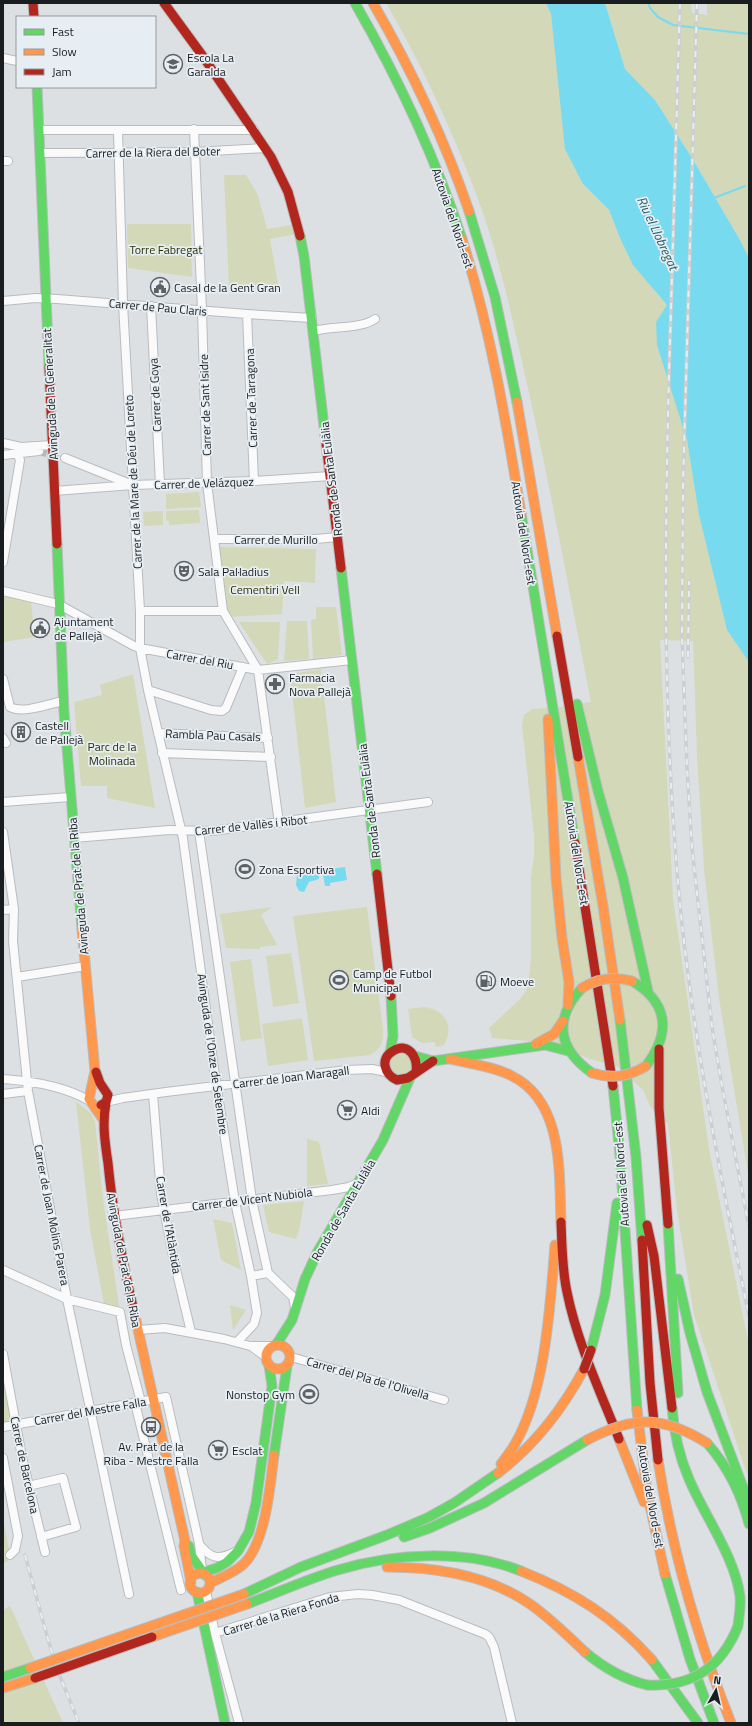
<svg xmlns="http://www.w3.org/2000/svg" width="752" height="1726" font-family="'Titillium Web',sans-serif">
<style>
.green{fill:#d2d8b8}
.water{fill:#78daef}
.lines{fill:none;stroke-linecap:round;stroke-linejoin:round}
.stream{stroke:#78daef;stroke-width:2}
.street-tunnel{stroke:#b6b9bc;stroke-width:8;stroke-dasharray:8 4;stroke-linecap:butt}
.street-casing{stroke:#b9bcbe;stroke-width:10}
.fast-casing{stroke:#b9bcbe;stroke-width:11}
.slow-casing{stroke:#b9bcbe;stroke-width:11}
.jam-casing{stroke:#b9bcbe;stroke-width:11}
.street{stroke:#fafafb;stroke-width:8}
.fast{stroke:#63d668;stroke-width:9}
.slow{stroke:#ff974d;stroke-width:9}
.jam{stroke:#b3261e;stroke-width:9}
.rail-casing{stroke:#cdcecf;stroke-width:3.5}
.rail{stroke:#e7eef3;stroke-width:2;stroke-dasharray:6;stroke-linecap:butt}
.fast-bridge-casing{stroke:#b9bcbe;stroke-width:11;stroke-linecap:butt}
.slow-bridge-casing{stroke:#b9bcbe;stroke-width:11;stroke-linecap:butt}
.jam-bridge-casing{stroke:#b9bcbe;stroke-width:11;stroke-linecap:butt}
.fast-bridge{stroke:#63d668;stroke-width:9}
.slow-bridge{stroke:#ff974d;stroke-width:9}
.jam-bridge{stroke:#b3261e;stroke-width:9}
.labels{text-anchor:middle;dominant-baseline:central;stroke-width:3.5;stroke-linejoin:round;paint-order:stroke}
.poi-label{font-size:12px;fill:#1a1d1f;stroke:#e7eef3;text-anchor:start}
.street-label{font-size:12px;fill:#1a1d1f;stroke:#e7eef3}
.park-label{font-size:12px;fill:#2b2f04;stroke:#e7eef3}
.water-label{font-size:13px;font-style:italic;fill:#235b67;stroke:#e7eef3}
</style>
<rect width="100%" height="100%" fill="#dde0e3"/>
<path class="green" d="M386,3h160l5,11 5,47 27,123 26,26 11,28 37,56 11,11 -12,17 31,118 12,75 28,115 22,32v517l-30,-181 -15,-129 -7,-112 -4,-116 -33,-1 13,259 36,250 40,197v134l-55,-165 -17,-105 -9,-86 -18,-18 -7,-16 -26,-24 -27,-7 -39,-16 -59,-5 -3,-10 30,-28 7,-9 3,-12 2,-22v-79l3,-22v-21l-12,-110 2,-10 8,-6 28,-2 31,-5c-21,-106 -40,-212 -64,-318 -14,-62 -27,-125 -49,-185 -25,-67 -56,-134 -92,-196z
M605,3h86l1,10 15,2v-12h42v255l-9,-18 -48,-82 -37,-58 -30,-31z
M224,175h22l12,20 9,34 29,-5 2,10 -28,5 9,51 -50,-4z
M127,224h64l1,53 -64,-9z
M199,492l2,15 -35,2v-15z
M199,510l1,13 -31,2v-4l-3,-1v-9z
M163,511v14l-19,1 -1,-14z
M215,547l101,2 -1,34 -31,-2 -2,33 -55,3z
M3,591l28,6c0,10 2,17 2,26l-3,2 1,6h4v6l-32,5z
M316,607h20l6,48 -29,4 -2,-39 5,-1z
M287,621h20l2,38 -25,2z
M239,622h41l-2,37 -11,5z
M321,669l15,133 -31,6 -15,-134z
M133,674l21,128 1,6 -48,-10v-12h-26l-7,-84 28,-7 -2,-10z
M272,907l-11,8 16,30 -17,2v2l-34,-1 -6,-34z
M367,907l16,122c1,13 -2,20 -13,26l-56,6 -21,-145z
M291,953l8,50 -26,4 -7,-51z
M251,959l11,79 -21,3 -11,-79z
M424,1007c21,3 31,19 20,38l-8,2 -1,-5 -13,1 -10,-6 -4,-28z
M302,1018l6,42 -40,6 -6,-42z
M390 1065a11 11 0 1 1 22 0a11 11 0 1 1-22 0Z
M76,1102l15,11 4,9 8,77 17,113 -15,-3 -15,-80z
M307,1139l12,3 9,42 -21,2z
M304,1201l-4,26 -4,12 -27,-7 -6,-27z
M213,1219l19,4 9,47 -20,-10z
M230,1305l16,5 -13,20z
M3,1358l13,66 -13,3z
M3,1519l8,40 -8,5z
M10,1606l53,117h-60v-113z"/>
<path class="water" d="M546,3h59l20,66 30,31 37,58 48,82 9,18v404l-22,-32 -28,-115 -12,-75 -30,-95 -1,-23 11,-17 -34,-40 -13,-27 -11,-28 -26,-26 -18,-35 -14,-135z
M345,867l2,13 -17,3v3h-5l-3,-16z
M312,871l7,3v5l-10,3 -5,10 -5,-1 -3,-6 1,-10 4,-2z"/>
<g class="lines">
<path class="stream" d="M648,3l2,5 8,9 15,8 76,9
M714,198l31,-12"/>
<path class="street-tunnel" d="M39,451l26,7"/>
<defs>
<path id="street" d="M3,58l14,3
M194,129l8,181 5,173 16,128 35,59 21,153
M39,130h215
M118,130l5,174 17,307v37l8,42 35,148 32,238 20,126 16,74 6,37 -3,11 -17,18
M40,153l154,-1 71,-4
M3,161h5
M3,301l33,-3 21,1 190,15 65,4
M151,306l9,178
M247,314l7,167
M314,331c18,-5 47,-2 61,-12
M3,443l18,4 31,-2
M3,455l36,-4
M65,458l65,26
M54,491l79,-6 121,-4 77,-5
M214,539h102l22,-2
M3,562l17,-102 -3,-7
M3,591l55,13 76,42 6,2 118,22 94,-10
M140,611h83
M3,679l7,28c13,7 39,-3 53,-6
M148,690l63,20 11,1 4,-3 17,-41
M158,733l110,5
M3,738l3,5
M162,753l109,4
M3,802l67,-5
M199,831l53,369 16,73 25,24 2,11
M3,832l11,77 -1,32 15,150 39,208 62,295
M74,838l95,-8 43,1 216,-29
M3,910l11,-1
M17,977l69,-11
M3,1079c30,2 61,7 87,22
M3,1094l25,-3
M153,1094l8,100 13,67 17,71
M106,1102l17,-4 43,-6 181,-22 25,-1 14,3
M114,1216l218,-26 17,-3 9,-4
M3,1270l64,29 53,13 6,33 15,57
M251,1276l17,-3
M138,1330l27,-2 59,11 26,7h22
M251,1346l15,11
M3,1354l19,103 23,95
M291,1357l153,43
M135,1403l46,187
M3,1427l163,-30 33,146 3,27
M3,1458l15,78 -3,14 -5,5
M28,1486l35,-8 13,49 -35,10
M199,1544c12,15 19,16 36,8
M206,1591l9,42 24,90
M215,1633l115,-36 28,-3 14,1 27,5 86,34 4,3 5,10 18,76"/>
<path id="fast" d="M355,3c43,75 80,153 107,236
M37,87l12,280
M469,211l26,86 22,105
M300,236l4,20 21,179
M521,513l54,330
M57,544l7,168 18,217
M341,568l36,306
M577,704l21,87 25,87 25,113
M632,981c37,22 39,52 14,85
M582,988c-29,31 -24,61 10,85
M620,1020l16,137 6,83
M390,1053l3,-17 -2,-40
M415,1056l18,5 112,-16 23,6
M613,1086l7,69 17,255
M668,1224l10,169
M678,1279l12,54 17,59 42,111
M276,1345l16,-25 13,-41 13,-28 65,-111 27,-62
M591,1350l14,-55 12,-92
M672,1408c2,25 7,48 17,71 15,36 46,78 51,117 1,10 -1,20 -2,30
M707,1443c21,24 34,50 42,81
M274,1455l13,-89
M404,1537l26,-9 54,-25 103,-63
M189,1546l2,9 14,20
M197,1574l20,-6 10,-6 11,-11 11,-19 7,-29 16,-117 -3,-21
M665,1574l25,85 24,64
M197,1592l28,131
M244,1594l57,-27 86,-32 40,-17 27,-15 44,-30
M247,1604c30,-11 60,-25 91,-34 56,-17 128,-21 183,1
M585,1652c19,16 38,27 62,33
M652,1660l46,63
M3,1677l27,-9"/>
<path id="slow" d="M373,3c38,66 71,135 96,208
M462,239c28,89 44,182 59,274
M517,402l40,234
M548,719l8,159 6,60 7,44 -1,23
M578,757l25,149 17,114
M82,929l13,142 -6,28 14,20
M536,1044l18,-10 9,-13
M450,1059c20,5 43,7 62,17 52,26 47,97 49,146
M135,1316l50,225 -1,5 7,36
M266 1357a12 12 0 1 1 24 0a12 12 0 1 1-24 0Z
M637,1410l10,82 18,82
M619,1439l25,63
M658,1460c14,91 39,177 73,263
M501,1464c5,-7 10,-13 14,-20 31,-54 35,-138 40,-199
M498,1473c37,-28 64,-63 86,-104
M387,1567c50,0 101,8 143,37 20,14 37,31 55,48
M521,1571c53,21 93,46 131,89
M190 1583a10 10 0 1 1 20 0a10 10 0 1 1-20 0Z
M210,1583c10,-5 21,-9 30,-16 26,-19 30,-82 34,-112
M3,1688l32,-10"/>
<path id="jam" d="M33,3l1,14
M164,3l38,52 69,102 17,35 12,44
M49,367l8,177
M325,435l16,133
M557,636l21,121
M575,843l38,243
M377,874l14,122
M659,1049v59l9,116
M96,1072l4,11 8,12 -2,7 -5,3
M416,1072c2,-14 -7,-31 -23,-21 -14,8 -8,24 4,29l11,-2 25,-17
M106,1103c-4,20 -1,40 2,60 5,52 15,102 27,153
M561,1222c1,23 1,47 6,70 10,50 33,99 52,147
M647,1225l7,31 18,152
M642,1240l8,143 8,77"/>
</defs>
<use href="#street" class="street-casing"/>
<use href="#fast" class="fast-casing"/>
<use href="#slow" class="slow-casing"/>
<use href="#jam" class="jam-casing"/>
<use href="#street" class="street"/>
<use href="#fast" class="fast"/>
<use href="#slow" class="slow"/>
<use href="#jam" class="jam"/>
<defs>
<path id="rail" d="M680,3c-4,124 -7,248 -11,371 -4,157 -6,314 6,471 11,159 42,315 74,471
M697,3l-14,480 -1,155 5,129 5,81 20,179 10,59 27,141
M688,657l1,-76
M25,1555l24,88 12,36 18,44"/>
</defs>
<use href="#rail" class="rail-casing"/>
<use href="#rail" class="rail"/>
<defs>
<path id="fast-bridge" d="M647,1685c45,2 74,-17 91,-59"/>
<path id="slow-bridge" d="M582,988c16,-10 32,-12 50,-7
M592,1073c20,6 36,4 54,-7
M587,1440c46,-24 75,-25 120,3
M152,1637l95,-33
M30,1668l214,-74"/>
<path id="jam-bridge" d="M584,1369l7,-19
M35,1678l117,-41"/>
</defs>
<use href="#fast-bridge" class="fast-bridge-casing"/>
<use href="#slow-bridge" class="slow-bridge-casing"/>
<use href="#jam-bridge" class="jam-bridge-casing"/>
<use href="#fast-bridge" class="fast-bridge"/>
<use href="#slow-bridge" class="slow-bridge"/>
<use href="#jam-bridge" class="jam-bridge"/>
</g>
<defs>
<symbol id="school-ring" viewBox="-11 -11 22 22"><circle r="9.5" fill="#e7eef3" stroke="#5e6164" stroke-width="1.5"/><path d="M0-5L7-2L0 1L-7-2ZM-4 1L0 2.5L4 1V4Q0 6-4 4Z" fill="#5e6164"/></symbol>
<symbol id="civic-ring" viewBox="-11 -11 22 22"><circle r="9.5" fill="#e7eef3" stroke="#5e6164" stroke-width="1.5"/><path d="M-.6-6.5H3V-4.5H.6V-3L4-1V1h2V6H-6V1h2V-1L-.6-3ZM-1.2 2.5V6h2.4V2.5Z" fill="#5e6164"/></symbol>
<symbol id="theatre-ring" viewBox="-11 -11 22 22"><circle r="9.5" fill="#e7eef3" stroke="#5e6164" stroke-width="1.5"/><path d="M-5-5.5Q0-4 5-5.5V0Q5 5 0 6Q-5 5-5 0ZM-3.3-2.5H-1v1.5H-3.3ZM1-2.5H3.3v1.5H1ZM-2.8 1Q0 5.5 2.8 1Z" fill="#5e6164"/></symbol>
<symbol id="pharmacy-ring" viewBox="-11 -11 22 22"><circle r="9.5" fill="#e7eef3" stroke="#5e6164" stroke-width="1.5"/><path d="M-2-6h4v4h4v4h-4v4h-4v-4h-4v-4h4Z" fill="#5e6164"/></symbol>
<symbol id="building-ring" viewBox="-11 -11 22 22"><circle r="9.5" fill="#e7eef3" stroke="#5e6164" stroke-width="1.5"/><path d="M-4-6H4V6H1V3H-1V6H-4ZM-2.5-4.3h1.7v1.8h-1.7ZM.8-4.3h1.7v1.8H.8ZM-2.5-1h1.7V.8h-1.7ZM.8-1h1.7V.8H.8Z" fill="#5e6164"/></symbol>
<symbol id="stadium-ring" viewBox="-11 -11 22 22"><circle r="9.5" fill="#e7eef3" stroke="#5e6164" stroke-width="1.5"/><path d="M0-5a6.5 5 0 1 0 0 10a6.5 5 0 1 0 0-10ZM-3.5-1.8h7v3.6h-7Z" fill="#5e6164"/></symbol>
<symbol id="fuel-ring" viewBox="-11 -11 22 22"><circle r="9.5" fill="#e7eef3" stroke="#5e6164" stroke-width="1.5"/><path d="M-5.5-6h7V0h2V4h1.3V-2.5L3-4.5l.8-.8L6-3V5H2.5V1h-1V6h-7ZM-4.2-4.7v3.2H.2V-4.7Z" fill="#5e6164"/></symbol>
<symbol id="supermarket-ring" viewBox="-11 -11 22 22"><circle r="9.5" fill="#e7eef3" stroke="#5e6164" stroke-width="1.5"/><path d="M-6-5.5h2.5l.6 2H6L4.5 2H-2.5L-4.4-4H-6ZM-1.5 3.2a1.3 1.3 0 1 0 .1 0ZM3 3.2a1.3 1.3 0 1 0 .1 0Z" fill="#5e6164"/></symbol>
<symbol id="bus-ring" viewBox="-11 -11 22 22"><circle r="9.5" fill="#e7eef3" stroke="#5e6164" stroke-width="1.5"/><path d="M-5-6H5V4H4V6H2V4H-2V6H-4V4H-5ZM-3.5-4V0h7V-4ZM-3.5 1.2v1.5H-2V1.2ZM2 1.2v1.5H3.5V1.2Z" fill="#5e6164"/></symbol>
</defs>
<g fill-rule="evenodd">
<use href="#school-ring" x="162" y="53" width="22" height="22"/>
<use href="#civic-ring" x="149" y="276" width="22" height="22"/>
<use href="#theatre-ring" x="173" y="560" width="22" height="22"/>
<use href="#civic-ring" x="29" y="617" width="22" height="22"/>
<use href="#pharmacy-ring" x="264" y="673" width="22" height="22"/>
<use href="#building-ring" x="10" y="721" width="22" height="22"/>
<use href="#stadium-ring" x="234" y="858" width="22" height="22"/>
<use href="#stadium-ring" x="328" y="969" width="22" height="22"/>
<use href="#fuel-ring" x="475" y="970" width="22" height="22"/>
<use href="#supermarket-ring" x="336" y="1099" width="22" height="22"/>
<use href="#stadium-ring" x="298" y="1383" width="22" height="22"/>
<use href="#bus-ring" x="140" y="1416" width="22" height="22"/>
<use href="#supermarket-ring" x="207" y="1439" width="22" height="22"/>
</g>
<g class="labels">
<g class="poi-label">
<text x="187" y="57">Escola La<tspan x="187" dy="14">Garalda</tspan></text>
<text x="174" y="287">Casal de la Gent Gran</text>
<text x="198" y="571">Sala Pal·ladius</text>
<text x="54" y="621">Ajuntament<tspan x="54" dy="14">de Pallejà</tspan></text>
<text x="289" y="677">Farmacia<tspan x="289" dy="14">Nova Pallejà</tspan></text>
<text x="35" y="725">Castell<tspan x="35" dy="14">de Pallejà</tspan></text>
<text x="259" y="869">Zona Esportiva</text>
<text x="353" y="973">Camp de Futbol<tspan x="353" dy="14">Municipal</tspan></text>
<text x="500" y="981">Moeve</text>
<text x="361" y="1110">Aldi</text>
<text x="295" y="1394" text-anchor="end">Nonstop Gym</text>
<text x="151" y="1446" text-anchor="middle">Av. Prat de la<tspan x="151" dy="14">Riba - Mestre Falla</tspan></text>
<text x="232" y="1450">Esclat</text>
</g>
<g class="street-label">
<text transform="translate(153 152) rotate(-1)">Carrer de la Riera del Boter</text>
<text transform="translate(453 218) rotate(71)">Autovia del Nord-est</text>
<text transform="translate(158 307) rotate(5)">Carrer de Pau Claris</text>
<text transform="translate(50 394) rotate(-93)">Avinguda de la Generalitat</text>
<text transform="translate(155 395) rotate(-93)">Carrer de Goya</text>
<text transform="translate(251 398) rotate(-92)">Carrer de Tarragona</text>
<text transform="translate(205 405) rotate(-92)">Carrer de Sant Isidre</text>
<text transform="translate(331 479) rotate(-97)">Ronda de Santa Eulàlia</text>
<text transform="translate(133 482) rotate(-93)">Carrer de la Mare de Déu de Loreto</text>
<text transform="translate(204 483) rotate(-2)">Carrer de Velázquez</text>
<text transform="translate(524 533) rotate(81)">Autovia del Nord-est</text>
<text x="276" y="539">Carrer de Murillo</text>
<text transform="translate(200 659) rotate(10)">Carrer del Riu</text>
<text transform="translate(213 735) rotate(2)">Rambla Pau Casals</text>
<text transform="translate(369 801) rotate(-97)">Ronda de Santa Eulàlia</text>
<text transform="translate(251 825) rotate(-6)">Carrer de Vallès i Ribot</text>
<text transform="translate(577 853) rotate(81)">Autovia del Nord-est</text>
<text transform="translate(78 886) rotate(-95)">Avinguda de Prat de la Riba</text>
<text transform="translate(213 1054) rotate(82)">Avinguda de l'Onze de Setembre</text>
<text transform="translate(291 1077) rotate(-7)">Carrer de Joan Maragall</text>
<text transform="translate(621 1174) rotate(-94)">Autovia del Nord-est</text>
<text transform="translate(252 1199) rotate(-7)">Carrer de Vicent Nubiola</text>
<text transform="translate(343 1210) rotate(-60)">Ronda de Santa Eulàlia</text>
<text transform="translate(52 1215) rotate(79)">Carrer de Joan Molins Parera</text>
<text transform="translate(169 1225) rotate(80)">Carrer de l'Atlàntida</text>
<text transform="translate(124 1260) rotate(79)">Avinguda de Prat de la Riba</text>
<text transform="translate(368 1378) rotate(16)">Carrer del Pla de l'Olivella</text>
<text transform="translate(90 1411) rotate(-10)">Carrer del Mestre Falla</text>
<text transform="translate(25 1465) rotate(78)">Carrer de Barcelona</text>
<text transform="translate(651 1496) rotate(80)">Autovia del Nord-est</text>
<text transform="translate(281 1614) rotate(-17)">Carrer de la Riera Fonda</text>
</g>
<g class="park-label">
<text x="166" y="249">Torre Fabregat</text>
<text x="265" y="589">Cementiri Vell</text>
<text x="112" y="746">Parc de la<tspan x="112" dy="14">Molinada</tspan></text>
</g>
<g class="water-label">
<text transform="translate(658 233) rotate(65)">Riu el Llobregat</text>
</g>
</g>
<rect width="752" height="1726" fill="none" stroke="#1a1d1f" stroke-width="8"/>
<rect x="16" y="16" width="140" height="72" fill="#e7eef3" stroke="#959a9e"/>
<rect x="24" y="29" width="20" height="6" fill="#63d668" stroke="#959a9e"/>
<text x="52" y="36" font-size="12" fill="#1a1d1f">Fast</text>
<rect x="24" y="49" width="20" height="6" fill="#ff974d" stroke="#959a9e"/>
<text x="52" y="56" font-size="12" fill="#1a1d1f">Slow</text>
<rect x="24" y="69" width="20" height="6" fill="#b3261e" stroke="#959a9e"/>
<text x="52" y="76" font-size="12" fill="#1a1d1f">Jam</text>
<g transform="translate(716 1690) rotate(8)" stroke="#e7eef3" stroke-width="3" paint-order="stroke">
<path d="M0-3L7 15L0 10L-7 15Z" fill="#1a1d1f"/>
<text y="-6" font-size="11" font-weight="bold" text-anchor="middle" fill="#1a1d1f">N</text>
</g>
</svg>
